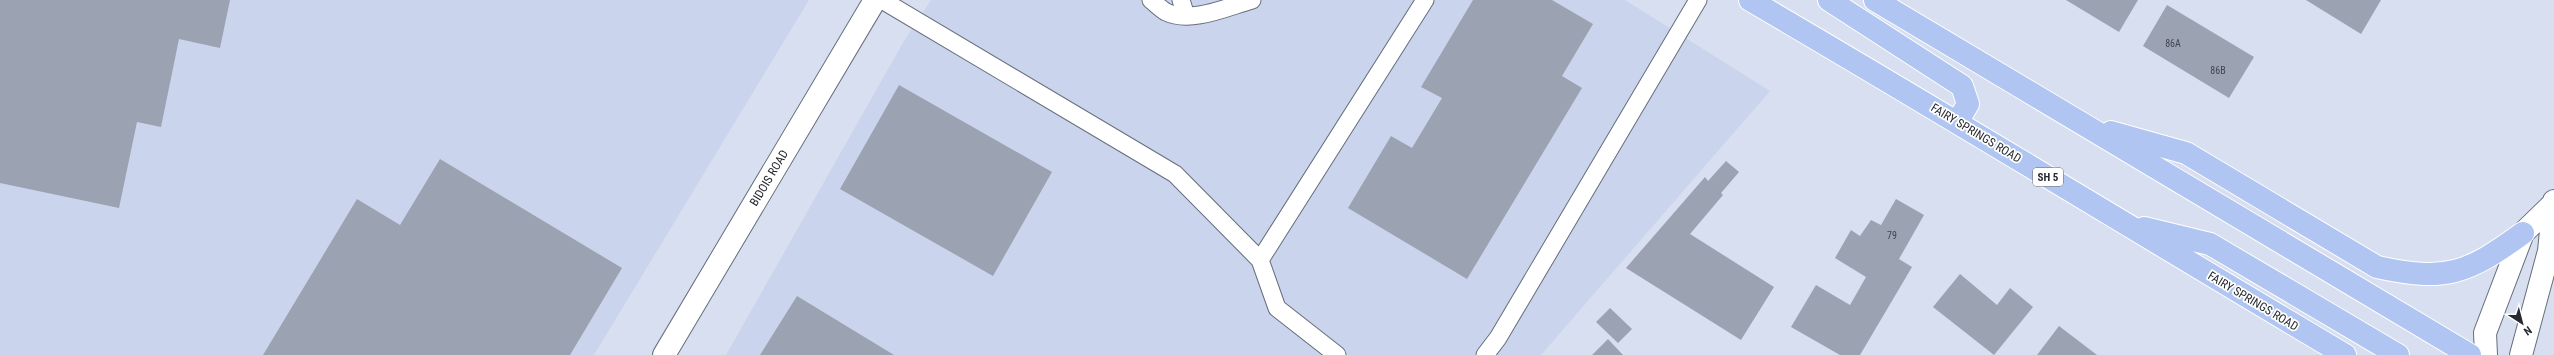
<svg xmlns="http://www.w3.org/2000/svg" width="2554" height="355" font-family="'Roboto Condensed',sans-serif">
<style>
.built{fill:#cad5ed}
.building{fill:#9ba2b2}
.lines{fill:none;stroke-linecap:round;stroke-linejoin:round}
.lane-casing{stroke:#666d7c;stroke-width:19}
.street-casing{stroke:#666d7c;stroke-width:24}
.highway-casing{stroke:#fff;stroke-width:24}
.lane{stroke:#fff;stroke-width:17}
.street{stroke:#fff;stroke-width:22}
.highway{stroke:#b1c5f2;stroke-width:22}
.labels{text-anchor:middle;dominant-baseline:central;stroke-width:3.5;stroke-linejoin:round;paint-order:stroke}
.number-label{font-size:10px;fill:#434750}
.shield{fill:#fff;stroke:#67696d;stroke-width:1}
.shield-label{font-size:11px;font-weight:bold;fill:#26292f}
.street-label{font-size:12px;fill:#26292f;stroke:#fff}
</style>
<rect width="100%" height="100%" fill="#d7dff0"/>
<path class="built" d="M0,0h809l-215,355h-594z
M931,0h694l145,91 -229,264h-815l178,-314z"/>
<path class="building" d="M0,0h230l-10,48 -41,-9 -18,88 -24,-5 -18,86 -119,-25z
M1473,0h79l41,24 -31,52 20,12 -115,191 -119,-71 43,-72 21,12 30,-50 -21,-11z
M2066,0h72l-19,32z
M2306,0h75l-20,34z
M2167,5l87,52 -25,41 -86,-52z
M899,85l153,87 -59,104 -153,-87z
M440,159l182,109 -52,87h-307l94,-156 43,26z
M1726,161l13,11 -18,21 2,2 -33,39 84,53 -33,53 -115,-72 79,-91 3,4z
M1896,199l28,16 -25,44 13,8 -52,88h-20l-49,-28 25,-42 34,20 16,-28 -31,-19 16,-28 9,6 11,-16 10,5z
M1960,274l37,31 13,-17 23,19 -39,48 -61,-48z
M797,296l97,59h-134z
M1610,308l22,21 -14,14 -22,-21z
M2059,326l38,29h-60z
M1608,339l15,16h-31z"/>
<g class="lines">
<defs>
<path id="lane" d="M882,0l293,174 85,86
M1151,0c5,4 10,9 15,12 25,12 61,-5 86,-12
M1181,0l5,16
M1337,355l-60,-47 -17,-48 165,-260
M1485,355l13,-17 200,-338"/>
<path id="street" d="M664,355l211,-355
M2486,355l-1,-22 38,-100 31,-30
M2521,355l28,-104 5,-50"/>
<path id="highway" d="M1750,0c199,116 396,237 595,355
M1829,0l133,86 6,18 -10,17
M1875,0l595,355
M2111,132l75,21 191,114c69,15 90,7 146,-34
M2144,228l66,16 188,111"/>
</defs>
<use href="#lane" class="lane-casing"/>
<use href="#street" class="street-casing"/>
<use href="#highway" class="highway-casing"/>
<use href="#lane" class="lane"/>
<use href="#street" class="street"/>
<use href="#highway" class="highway"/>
</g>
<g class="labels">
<g class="number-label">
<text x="2173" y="43">86A</text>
<text x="2218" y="70">86B</text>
<text x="1892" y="235">79</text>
</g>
<rect class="shield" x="2033" y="168" width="30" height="18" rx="3"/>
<g class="shield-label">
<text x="2048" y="177">SH 5</text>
</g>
<g class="street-label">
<text transform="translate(1976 133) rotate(31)">FAIRY SPRINGS ROAD</text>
<text transform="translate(769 178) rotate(-59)">BIDOIS ROAD</text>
<text transform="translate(2253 301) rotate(31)">FAIRY SPRINGS ROAD</text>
</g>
</g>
<g transform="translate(2522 323) rotate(144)" stroke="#ffffff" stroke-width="3" paint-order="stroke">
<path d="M0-3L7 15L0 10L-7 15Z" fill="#26292f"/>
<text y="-6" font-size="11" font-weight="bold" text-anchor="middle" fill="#26292f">N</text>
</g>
</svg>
